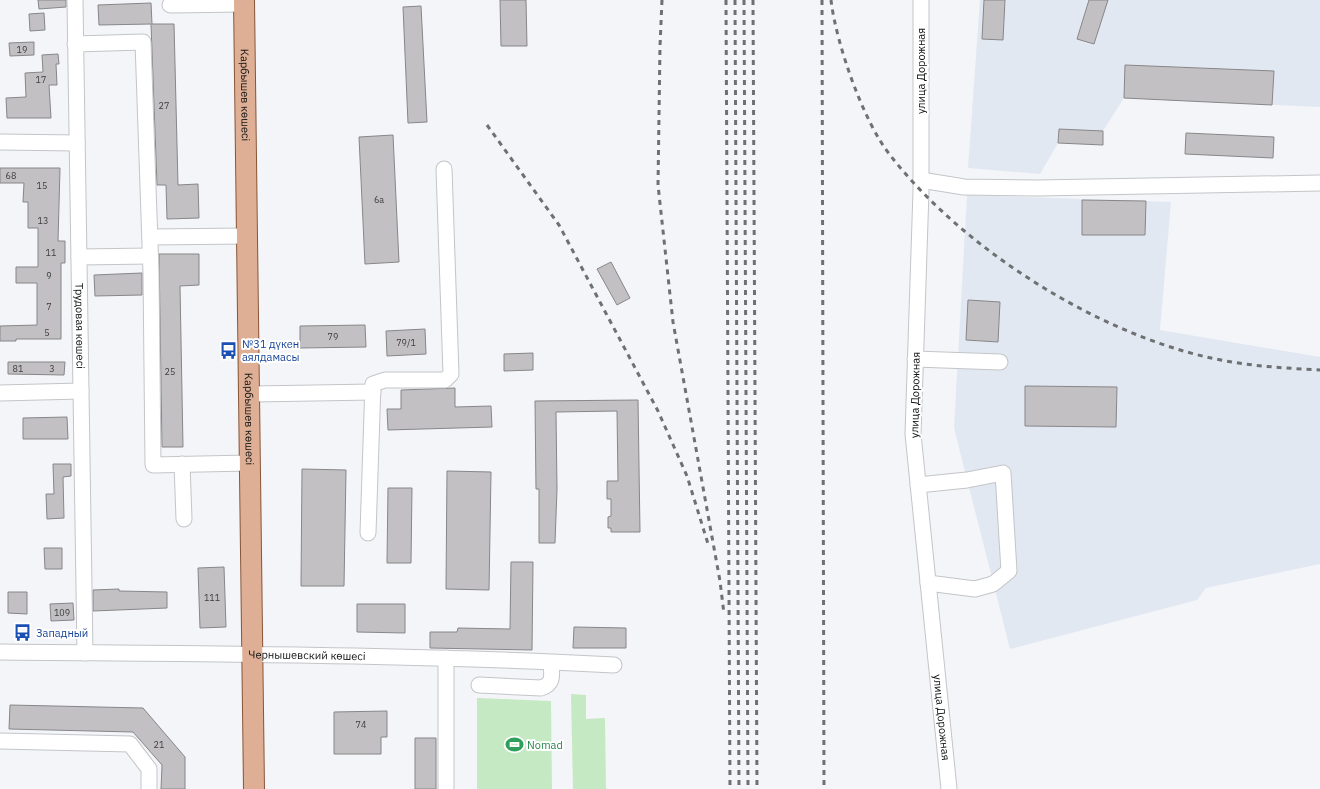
<svg xmlns="http://www.w3.org/2000/svg" width="1320" height="789" font-family="'IBM Plex Sans',sans-serif">
<style>
.built{fill:#e2e8f2}
.green{fill:#c5e9c2}
.building{fill:#c2c0c3;stroke:#878688}
.lines{fill:none;stroke-linecap:round;stroke-linejoin:round}
.minor-casing{stroke:#c3c5c8;stroke-width:17}
.major-casing{stroke:#885538;stroke-width:22}
.minor{stroke:#fff;stroke-width:15}
.major{stroke:#deaf94;stroke-width:20}
.rail{stroke:#6e7071;stroke-width:3;stroke-dasharray:5 5;stroke-linecap:butt}
.labels{text-anchor:middle;dominant-baseline:central;stroke-width:4;stroke-linejoin:round;paint-order:stroke}
.number-label{font-size:9px;fill:#3c3d3e}
.street-label{font-size:11px;fill:#101112;stroke:#fff}
.transit-label{font-size:11px;fill:#164399;stroke:#fff;text-anchor:start}
.leisure-label{font-size:11px;fill:#27864d;stroke:#fff;text-anchor:start}
</style>
<rect width="100%" height="100%" fill="#f3f5f8"/>
<path class="built" d="M980,0h340v107l-196,-9 -21,33 -44,-2 -1,14 -18,31 -72,-6z
M967,195l204,7 -11,128 160,27v207l-114,24 -9,12 -187,49 -56,-221z"/>
<path class="green" d="M571,694l15,1v24l19,-1 1,71h-33z
M477,698l74,3 1,88h-75z"/>
<path class="building" d="M38,0h28v7l-27,2z
M500,0h26l1,46h-26z
M984,0h21l-2,40 -21,-1z
M1089,0h19l-14,44 -17,-5z
M151,3l1,21h22l4,161 20,-1 1,34 -32,1 -1,-34h-9l-6,-161 -52,1 -1,-20z
M421,6l6,116 -19,1 -5,-116z
M44,13l1,17 -15,1 -1,-17z
M34,42v13l-24,1 -1,-13z
M58,54l1,10h-3l1,21h-8l2,33h-44l-1,-20 20,-1 -1,-24 18,-1 -1,-17z
M1125,65l149,6 -2,34 -148,-7z
M1059,129l44,2v14l-45,-2z
M1186,133l88,4 -1,21 -88,-4z
M393,135l6,127 -34,2 -6,-127z
M0,168h60l-2,73h7v22h-4v76h-45v2h-16v-15l37,-1v-42h-21v-16h22v-39h-10v-26h-5l1,-19h-24z
M1082,200l64,1 -1,34h-63z
M159,254h40v31l-19,1 3,161h-21z
M611,262l19,36 -13,7 -20,-36z
M142,273v22l-47,1 -1,-21z
M968,300l32,2 -2,40 -32,-2z
M365,325l1,22 -66,1v-22z
M425,329l1,25 -39,2 -1,-25z
M533,353v17l-29,1v-17z
M8,362h57l-1,13 -56,-1z
M1025,386l92,1 -1,40 -91,-1z
M455,388v19l36,-1 1,21 -104,3 -1,-21h14v-19z
M638,400l2,132h-29v-4h-3v-11l3,-1v-17h-4v-18h11l-1,-70 -61,1 1,77 -2,54h-16v-54h-3l-1,-88z
M67,417l1,22h-45v-21z
M53,464h18v12l-8,1 1,41 -17,1 -1,-25h8z
M302,469l44,1 -2,116h-43z
M447,471l44,1 -2,118 -43,-1z
M388,488h24l-1,75h-24z
M44,548h18v21h-17z
M511,562h22l-1,88 -102,-2v-16h27l1,-4 52,1z
M224,567l2,60 -26,1 -2,-60z
M119,589v2l48,1v16l-74,3v-21z
M8,592h19v22l-19,-1z
M73,603l1,17 -23,1 -1,-17z
M357,604h48v29l-48,-1z
M574,627l52,1v20h-53z
M10,705l133,3 42,49v32h-24l1,-24 -29,-33 -124,-3z
M387,711v26h-6v17h-47v-42z
M415,738h21v51h-21z"/>
<g class="lines">
<defs>
<g id="minor">
<path id="s1" d="M75,0l10,653"/>
<path id="s2" d="M921,0v191l-8,243 36,355"/>
<path d="M170,5l74,-1"/>
<path d="M75,44l68,-2 8,231 2,192 96,-2"/>
<path d="M0,142l77,1"/>
<path d="M921,180l43,7 74,1 282,-5"/>
<path d="M150,237l96,-1"/>
<path d="M79,257l71,-1"/>
<path d="M915,359l85,3"/>
<path d="M0,393l81,-2"/>
<path d="M248,394l125,-2"/>
<path d="M182,464l2,55"/>
<path d="M918,485l49,-5 36,-7 6,98 -16,13 -18,5 -47,-6"/>
<path d="M368,533l5,-149 12,-4h60l6,-6 -7,-205"/>
<path id="s3" d="M0,652c205,2 410,2 614,13"/>
<path d="M479,685l62,3c13,-4 11,-13 10,-25"/>
<path d="M0,741l130,3 19,25v20"/>
<path d="M446,789v-131"/>
</g>
<g id="major">
<path id="s4" d="M244,0l10,789"/>
</g>
</defs>
<use href="#minor" class="minor-casing"/>
<use href="#major" class="major-casing"/>
<use href="#minor" class="minor"/>
<use href="#major" class="major"/>
<path class="rail" d="M662,0l-2,46 -2,139 15,137 47,259 4,33
M726,0l4,789
M735,0l4,789
M744,0l4,789
M753,0l4,789
M822,0l2,789
M831,0c5,43 32,121 59,155 72,93 206,178 321,203 36,8 72,10 109,12
M487,125l72,100 99,186 29,65 22,71"/>
</g>
<defs>
<symbol id="bus-bare" viewBox="-9 -9 18 18"><path d="M-5-6H5V4H4V6H2V4H-2V6H-4V4H-5ZM-3.5-4V0h7V-4ZM-3.5 1.2v1.5H-2V1.2ZM2 1.2v1.5H3.5V1.2Z" fill="#1a4fb4" stroke="#fff" stroke-width="2.5" paint-order="stroke"/></symbol>
<symbol id="stadium-bare" viewBox="-9 -9 18 18"><path d="M0-5a6.5 5 0 1 0 0 10a6.5 5 0 1 0 0-10ZM-3.5-1.8h7v3.6h-7Z" fill="#2e9e5b" stroke="#fff" stroke-width="2.5" paint-order="stroke"/></symbol>
</defs>
<g fill-rule="evenodd">
<use href="#bus-bare" x="216" y="338" width="25" height="25"/>
<use href="#bus-bare" x="10" y="620" width="25" height="25"/>
<use href="#stadium-bare" x="502" y="732" width="25" height="25"/>
</g>
<g class="labels">
<g class="number-label">
<text x="22" y="49">19</text>
<text x="41" y="79">17</text>
<text x="164" y="105">27</text>
<text x="11" y="175">68</text>
<text x="42" y="185">15</text>
<text x="379" y="199">6а</text>
<text x="43" y="220">13</text>
<text x="51" y="252">11</text>
<text x="49" y="275">9</text>
<text x="49" y="306">7</text>
<text x="47" y="332">5</text>
<text x="333" y="336">79</text>
<text x="406" y="342">79/1</text>
<text x="18" y="368">81</text>
<text x="52" y="368">3</text>
<text x="170" y="371">25</text>
<text x="212" y="597">111</text>
<text x="62" y="612">109</text>
<text x="361" y="724">74</text>
<text x="159" y="744">21</text>
</g>
<g class="street-label">
<text transform="translate(921 71) rotate(-90)">улица Дорожная</text>
<text stroke="none"><textPath href="#s4" startOffset="95">Карбышев көшесі</textPath></text>
<text stroke="none"><textPath href="#s1" startOffset="326">Трудовая көшесі</textPath></text>
<text transform="translate(915 395) rotate(-89)">улица Дорожная</text>
<text stroke="none"><textPath href="#s4" startOffset="419">Карбышев көшесі</textPath></text>
<text stroke="none"><textPath href="#s3" startOffset="307">Чернышевский көшесі</textPath></text>
<text stroke="none"><textPath href="#s2" startOffset="719">улица Дорожная</textPath></text>
</g>
<g class="transit-label">
<text x="242" y="344">№31 дүкен<tspan x="242" dy="13">аялдамасы</tspan></text>
<text x="36" y="633">Западный</text>
</g>
<g class="leisure-label">
<text x="527" y="745">Nomad</text>
</g>
</g>
</svg>
